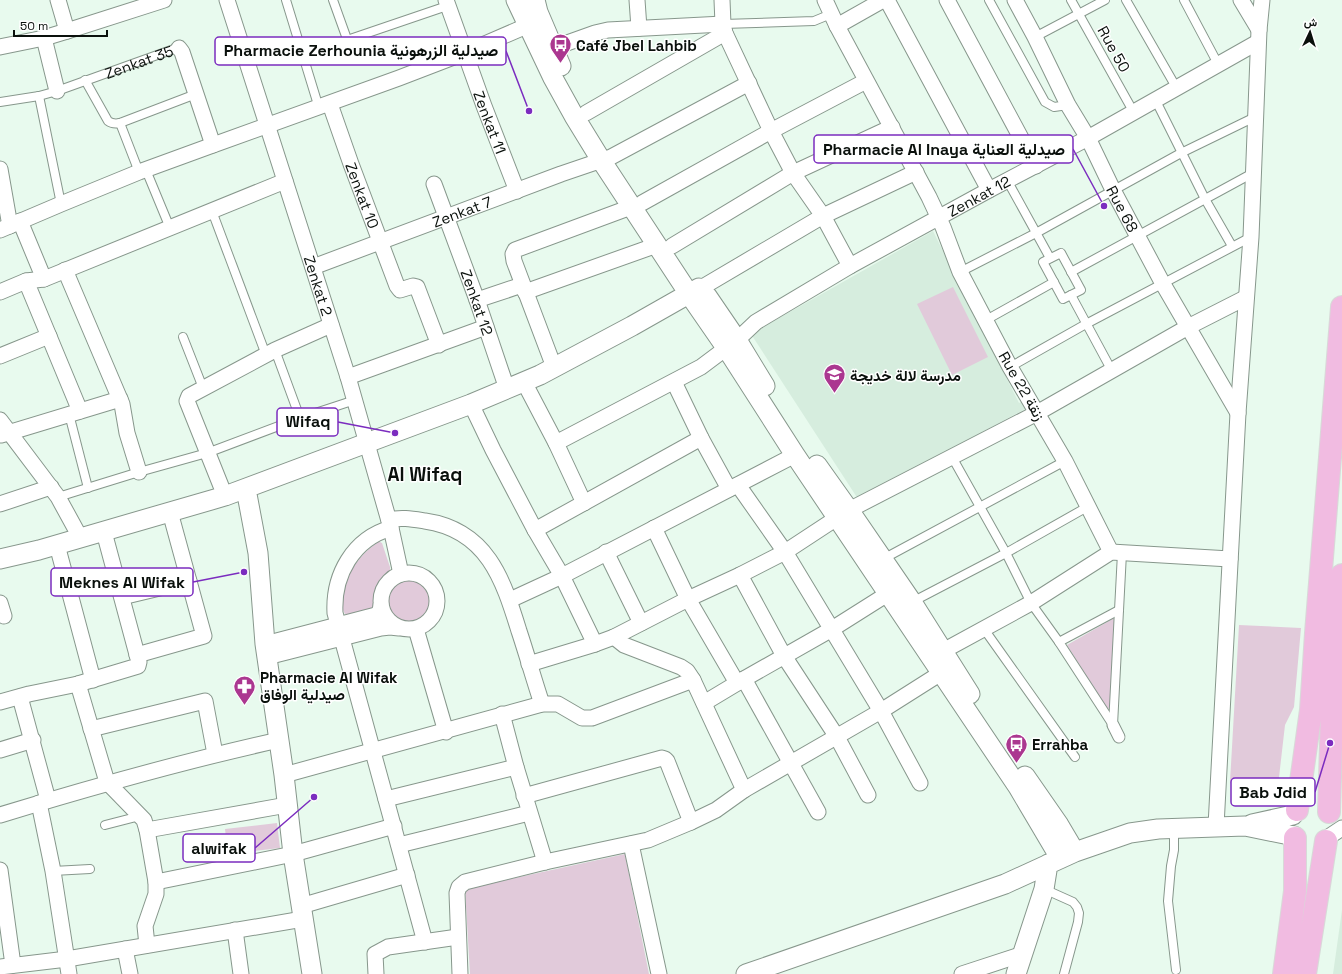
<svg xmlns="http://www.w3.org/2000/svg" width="1342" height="974" font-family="'Space Grotesk',Vazirmatn,sans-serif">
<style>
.built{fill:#d6edde}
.green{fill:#e1cada}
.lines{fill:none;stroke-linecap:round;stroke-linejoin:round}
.service-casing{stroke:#87978c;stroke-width:10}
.pedestrian-casing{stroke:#87978c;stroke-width:13}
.minor-casing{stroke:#87978c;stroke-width:17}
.tertiary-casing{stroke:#87978c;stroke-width:21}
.primary-casing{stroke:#d8d9d8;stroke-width:24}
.service{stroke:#fff;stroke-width:8}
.pedestrian{stroke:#fff;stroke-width:11}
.minor{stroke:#fff;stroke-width:15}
.tertiary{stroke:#fff;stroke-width:19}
.primary{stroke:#f1bbe1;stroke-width:22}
.labels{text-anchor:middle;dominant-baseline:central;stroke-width:3;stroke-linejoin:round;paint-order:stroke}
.poi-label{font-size:15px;font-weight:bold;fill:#0a100c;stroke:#fff;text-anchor:start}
.street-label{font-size:15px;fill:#0a100c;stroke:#fff}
.district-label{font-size:19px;font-weight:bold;fill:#0a100c;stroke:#fff}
.leader{fill:none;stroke:#7b2cbf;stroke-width:1.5}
.callout-dot{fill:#7b2cbf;stroke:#fff;stroke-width:1.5}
.callout{fill:#fff;stroke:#7b2cbf;stroke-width:1.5}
.callout-label{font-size:16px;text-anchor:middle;font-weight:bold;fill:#0a100c}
</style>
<rect width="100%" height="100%" fill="#e8faee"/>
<path class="built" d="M933,231l86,172 4,-2 4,7 -169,91 -107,-165z
M1342,910v64h-9z"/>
<path class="green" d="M953,287l35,70 -36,18 -35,-71z
M378,542h2l2,1 8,24v5l-13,15 -4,21 -24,7 -4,-1c-4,-6 -4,-14 -2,-21 4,-22 17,-38 35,-51z
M386 602a24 24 0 1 1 48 0a24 24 0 1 1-48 0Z
M1116,617l-6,92 -4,-1 -39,-63z
M1239,625l62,3 -7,79 -9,18 -7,61c-12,24 -40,19 -48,-4z
M277,823l3,25 -52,6 -3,-25z
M625,854l24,120h-179l-5,-85z"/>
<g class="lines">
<defs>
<g id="service">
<path d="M286,0l33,108"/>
<path d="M333,0l14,39"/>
<path d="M989,0l56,102 9,5 14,-2"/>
<path d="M1071,0l62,111"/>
<path d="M1126,0l50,87"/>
<path d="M1184,0l34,64"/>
<path d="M723,24l91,-3 17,-7"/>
<path d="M1035,37l70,-37"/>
<path d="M303,55l144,-49"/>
<path d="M85,80l23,41c4,3 7,3 12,2l76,-29"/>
<path d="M39,96l22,108"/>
<path d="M1155,99l50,100 27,47"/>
<path id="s1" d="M0,102l39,-6 18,-5 117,-42 5,-1"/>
<path d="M120,123l19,49"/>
<path d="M146,170l24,58"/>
<path d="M1007,180l43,78"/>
<path d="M212,211l54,144"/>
<path d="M1061,253l20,37 -18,9 -20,-37z"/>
<path d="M960,272l76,-39 145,-80 74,-36"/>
<path d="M1071,272l182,-99"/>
<path d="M1071,295l41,76"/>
<path d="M986,320l68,-38"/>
<path d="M183,337l20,51"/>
<path d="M275,350l25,68"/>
<path d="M1010,367l76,-43 165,-87"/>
<path d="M69,414l19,74"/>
<path d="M952,457l54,96 25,50 28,39 54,83"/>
<path d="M58,497l81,-25 68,-19 93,-35 55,-18"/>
<path d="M883,559l182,-98"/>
<path d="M912,602l94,-49 83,-47"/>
<path d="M984,629l91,128"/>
<path d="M1059,642l60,-32"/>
<path d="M1113,725l9,-172"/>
<path d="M105,825l35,-9"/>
<path d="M1174,828v22l-3,16 -3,35 8,69"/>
<path d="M53,871l37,-2"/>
<path d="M1044,889l29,13 4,5 2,6 -1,9 -14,52"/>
</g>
<path id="pedestrian" d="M1113,725l6,12"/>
<g id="minor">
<path d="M58,0l9,31"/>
<path id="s2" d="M227,0l121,377 43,151 10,46"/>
<path id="s3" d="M446,0l38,106 33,85"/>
<path d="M637,0l2,28"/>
<path d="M722,0l1,24 2,9 46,98 22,42 30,43 27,50"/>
<path d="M825,0l12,26 92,171 14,30 17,45 50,95 55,94 46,91"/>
<path d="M887,0l102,190"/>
<path d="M947,0l89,166"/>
<path id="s4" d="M1015,0l20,37 33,68 20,33 25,52 50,94 75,129"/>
<path d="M1241,0l18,30"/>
<path d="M837,26l46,-26"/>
<path d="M44,38l13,53"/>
<path d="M0,47l44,-9 23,-7 97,-31"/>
<path d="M179,48l3,4 31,93"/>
<path d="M553,48l42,-15 13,-3 115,-6"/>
<path id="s5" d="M330,104l21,60 46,122 3,4 13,-4 4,1 22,58"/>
<path d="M586,113l139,-80"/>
<path d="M0,169l10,57"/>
<path id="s6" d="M434,184l43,116 30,89"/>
<path d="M642,203l129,-72 95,-50"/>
<path d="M20,221l24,58"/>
<path d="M0,230l61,-26 78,-32 74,-27 186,-67 65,-25 74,-32"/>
<path d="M672,246l121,-73 99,-46"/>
<path id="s7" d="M313,267l248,-93 50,-17 138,-74"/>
<path d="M65,270l57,134 5,29 12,39"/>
<path d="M26,281l54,130"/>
<path d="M701,288l122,-72 93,-44"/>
<path d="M0,292l26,-11 18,-2 241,-98"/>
<path d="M525,292l132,-47"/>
<path d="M477,300l45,-15"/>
<path d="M0,356l49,-20"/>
<path d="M554,367l-40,-106 -1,-7 2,-4 116,-43"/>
<path d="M348,377l138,-50"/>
<path d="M524,382l32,61 28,60"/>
<path d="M674,382l27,56 28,51"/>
<path d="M471,404l22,46 42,80 27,46 33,68"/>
<path d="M0,420l58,77 23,42"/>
<path d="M1,435l119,-36"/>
<path id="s8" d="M556,443l145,-76 36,-27 19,-18 94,-56 139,-76 99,-52 170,-96"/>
<path d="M738,485l47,67 96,159 39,72"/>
<path d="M225,496l-38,-95 2,-5 86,-46 56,-25"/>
<path d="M0,504l51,-17"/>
<path d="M389,520c12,-3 23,-1 36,1 62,9 78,58 94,110 8,24 15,49 23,73"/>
<path d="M391,528c-38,11 -58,47 -56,85l90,329"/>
<path d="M654,528l34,71 49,84"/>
<path d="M535,530l166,-92"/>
<path d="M57,545l36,135"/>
<path d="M606,552l35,71"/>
<circle cx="409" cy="601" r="28"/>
<path d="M740,575l44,81 53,81 31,58"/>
<path d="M122,597l67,-16"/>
<path d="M510,600l52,-24 233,-121"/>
<path d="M0,603l4,13"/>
<path d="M416,629l30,103"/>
<path d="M614,637l10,8 57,22 6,4 6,9 51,110"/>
<path d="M265,644l111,-29 4,-4 1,-6"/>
<path d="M137,655l67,-19 -34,-124"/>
<path d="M267,657l114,-29 9,-1 9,1"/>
<path d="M934,657l9,-6 88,-48 80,-51 119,7"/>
<path d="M529,664l66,-20 19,-7 74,-38 52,-24 45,-23 64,-42 188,-97 151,-86 57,-29"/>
<path d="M744,679l74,133"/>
<path d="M78,684l29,98 37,38 3,10 9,52v12l-11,32 2,19"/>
<path d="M20,697l28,103"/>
<path d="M0,702l29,-8 49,-10 60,-18 1,-4 -35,-130"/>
<path d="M704,703l40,-24 88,-50 57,-36"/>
<path d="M502,714l14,53 29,95"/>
<path d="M91,729l114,-28 10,53"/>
<path d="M0,750l33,-10"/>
<path d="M284,775l258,-71h16l24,14h10l101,-38"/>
<path d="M524,796l138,-38 3,1 2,2 24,61"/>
<path d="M386,799l130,-32"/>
<path d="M39,803l14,68 16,103"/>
<path d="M0,815c92,-28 184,-54 279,-75"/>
<path d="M1216,826l22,-413 13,-176 8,-207 3,-30"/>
<path d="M147,830l140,-25"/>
<path d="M1330,836l12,-8"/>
<path d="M631,844l28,130"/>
<path d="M399,845l130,-32"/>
<path d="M0,870l13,95"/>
<path d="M156,882l137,-28 101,-28"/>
<path d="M301,906l106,-31"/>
<path d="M235,930l6,44"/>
<path d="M125,949l5,25"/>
<path d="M0,967l67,-8 236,-40"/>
<path d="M376,974l-1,-20 13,-7 70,-10"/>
<path d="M460,974l-3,-81 2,-6 6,-5 80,-20 103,-22 43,-18 25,-12 28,-20 137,-79 60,-38"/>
<path d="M962,974l61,-20"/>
</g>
<path id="tertiary" d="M516,0l37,78 21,38 27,44 88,134 38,55 68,106 223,332 42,71
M535,0l3,12 23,54
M707,296l30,44 28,46
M817,465l32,45 63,92 58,92
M246,489l12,64 7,91 19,131 9,79 19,120
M0,559l39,-9 186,-54 246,-92 69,-29 92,-49 67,-38
M1025,776l34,49 16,27
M1252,824l41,-9
M746,974l259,-90 70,-32 55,-19 28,-4 87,-3 49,10
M1016,974l28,-85 4,-25"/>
<path id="primary" d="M1297,810l14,-100 5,-77 26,-326
M1329,812l3,-102 10,-135
M1284,974l11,-83v-53
M1305,974l21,-133"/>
</defs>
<use href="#service" class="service-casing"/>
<use href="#pedestrian" class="pedestrian-casing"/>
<use href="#minor" class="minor-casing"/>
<use href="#tertiary" class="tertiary-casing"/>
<use href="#primary" class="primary-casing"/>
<use href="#service" class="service"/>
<use href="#pedestrian" class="pedestrian"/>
<use href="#minor" class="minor"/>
<use href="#tertiary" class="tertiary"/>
<use href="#primary" class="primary"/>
</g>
<defs>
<symbol id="bus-pin" viewBox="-11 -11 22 30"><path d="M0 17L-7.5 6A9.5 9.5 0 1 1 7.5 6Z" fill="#ab3790" stroke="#fff"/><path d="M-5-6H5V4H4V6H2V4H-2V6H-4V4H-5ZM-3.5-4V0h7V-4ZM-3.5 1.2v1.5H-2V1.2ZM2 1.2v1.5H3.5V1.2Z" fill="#fff"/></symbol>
<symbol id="school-pin" viewBox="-11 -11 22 30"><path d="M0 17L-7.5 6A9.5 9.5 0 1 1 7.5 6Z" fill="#ab3790" stroke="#fff"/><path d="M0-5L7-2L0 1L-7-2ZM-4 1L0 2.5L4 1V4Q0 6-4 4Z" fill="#fff"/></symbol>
<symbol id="pharmacy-pin" viewBox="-11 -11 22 30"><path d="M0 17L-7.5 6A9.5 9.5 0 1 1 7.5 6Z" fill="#ab3790" stroke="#fff"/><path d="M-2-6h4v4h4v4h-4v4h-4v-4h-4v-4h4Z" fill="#fff"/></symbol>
</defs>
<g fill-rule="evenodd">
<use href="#bus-pin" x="548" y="32" width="25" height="34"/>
<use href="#school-pin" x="822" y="362" width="25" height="34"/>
<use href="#pharmacy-pin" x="232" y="674" width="25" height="34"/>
<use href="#bus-pin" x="1004" y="732" width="25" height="34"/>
</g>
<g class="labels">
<g class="poi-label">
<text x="576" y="45">Café Jbel Lahbib</text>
<text x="850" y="375">مدرسة لالة خديجة</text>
<text x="260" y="677">Pharmacie Al Wifak<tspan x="260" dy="17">صيدلية الوفاق</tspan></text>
<text x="1032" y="744">Errahba</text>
</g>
<g class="street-label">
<text transform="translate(1114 49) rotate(61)">Rue 50</text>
<text stroke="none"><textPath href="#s1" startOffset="145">Zenkat 35</textPath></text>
<text stroke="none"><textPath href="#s3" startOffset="130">Zenkat 11</textPath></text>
<text stroke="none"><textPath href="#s5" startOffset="97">Zenkat 10</textPath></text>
<text stroke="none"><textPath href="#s8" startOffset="491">Zenkat 12</textPath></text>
<text stroke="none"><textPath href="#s4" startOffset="235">Rue 68</textPath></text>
<text stroke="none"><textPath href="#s7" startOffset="159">Zenkat 7</textPath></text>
<text stroke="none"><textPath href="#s2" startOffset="300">Zenkat 2</textPath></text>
<text stroke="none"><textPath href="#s6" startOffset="126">Zenkat 12</textPath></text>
<text transform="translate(1022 386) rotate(60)">Rue 22 زنقة</text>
</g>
<g class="district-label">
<text x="425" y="474">Al Wifaq</text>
</g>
</g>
<path class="leader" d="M529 111L506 51M1104 206L1073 149M395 433L338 422M244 572L193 582M1330 743L1315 792M314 797L255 848"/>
<g class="callout-dot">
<circle cx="529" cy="111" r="4"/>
<circle cx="1104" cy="206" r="4"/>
<circle cx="395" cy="433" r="4"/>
<circle cx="244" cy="572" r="4"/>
<circle cx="1330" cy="743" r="4"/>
<circle cx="314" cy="797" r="4"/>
</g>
<g class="callout">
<rect x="215" y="37" width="291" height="28" rx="4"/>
<rect x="814" y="135" width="259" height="28" rx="4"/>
<rect x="277" y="408" width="61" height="28" rx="4"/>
<rect x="51" y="568" width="142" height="28" rx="4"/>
<rect x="1231" y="778" width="84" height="28" rx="4"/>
<rect x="183" y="834" width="72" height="28" rx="4"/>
</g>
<g class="callout-label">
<text x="361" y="56">Pharmacie Zerhounia صيدلية الزرهونية</text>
<text x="944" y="155">Pharmacie Al Inaya صيدلية العناية</text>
<text x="308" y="427">Wifaq</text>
<text x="122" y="588">Meknes Al Wifak</text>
<text x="1273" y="798">Bab Jdid</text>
<text x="219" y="854">alwifak</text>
</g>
<g transform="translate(1310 32) rotate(4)" stroke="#ffffff" stroke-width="3" paint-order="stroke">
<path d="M0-3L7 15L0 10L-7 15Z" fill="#0a100c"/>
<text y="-6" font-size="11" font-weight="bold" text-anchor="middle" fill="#0a100c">ش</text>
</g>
<path d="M14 30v6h93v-6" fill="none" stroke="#0a100c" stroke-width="2"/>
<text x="20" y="30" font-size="12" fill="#0a100c" stroke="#ffffff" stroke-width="3" paint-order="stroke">50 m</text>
</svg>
